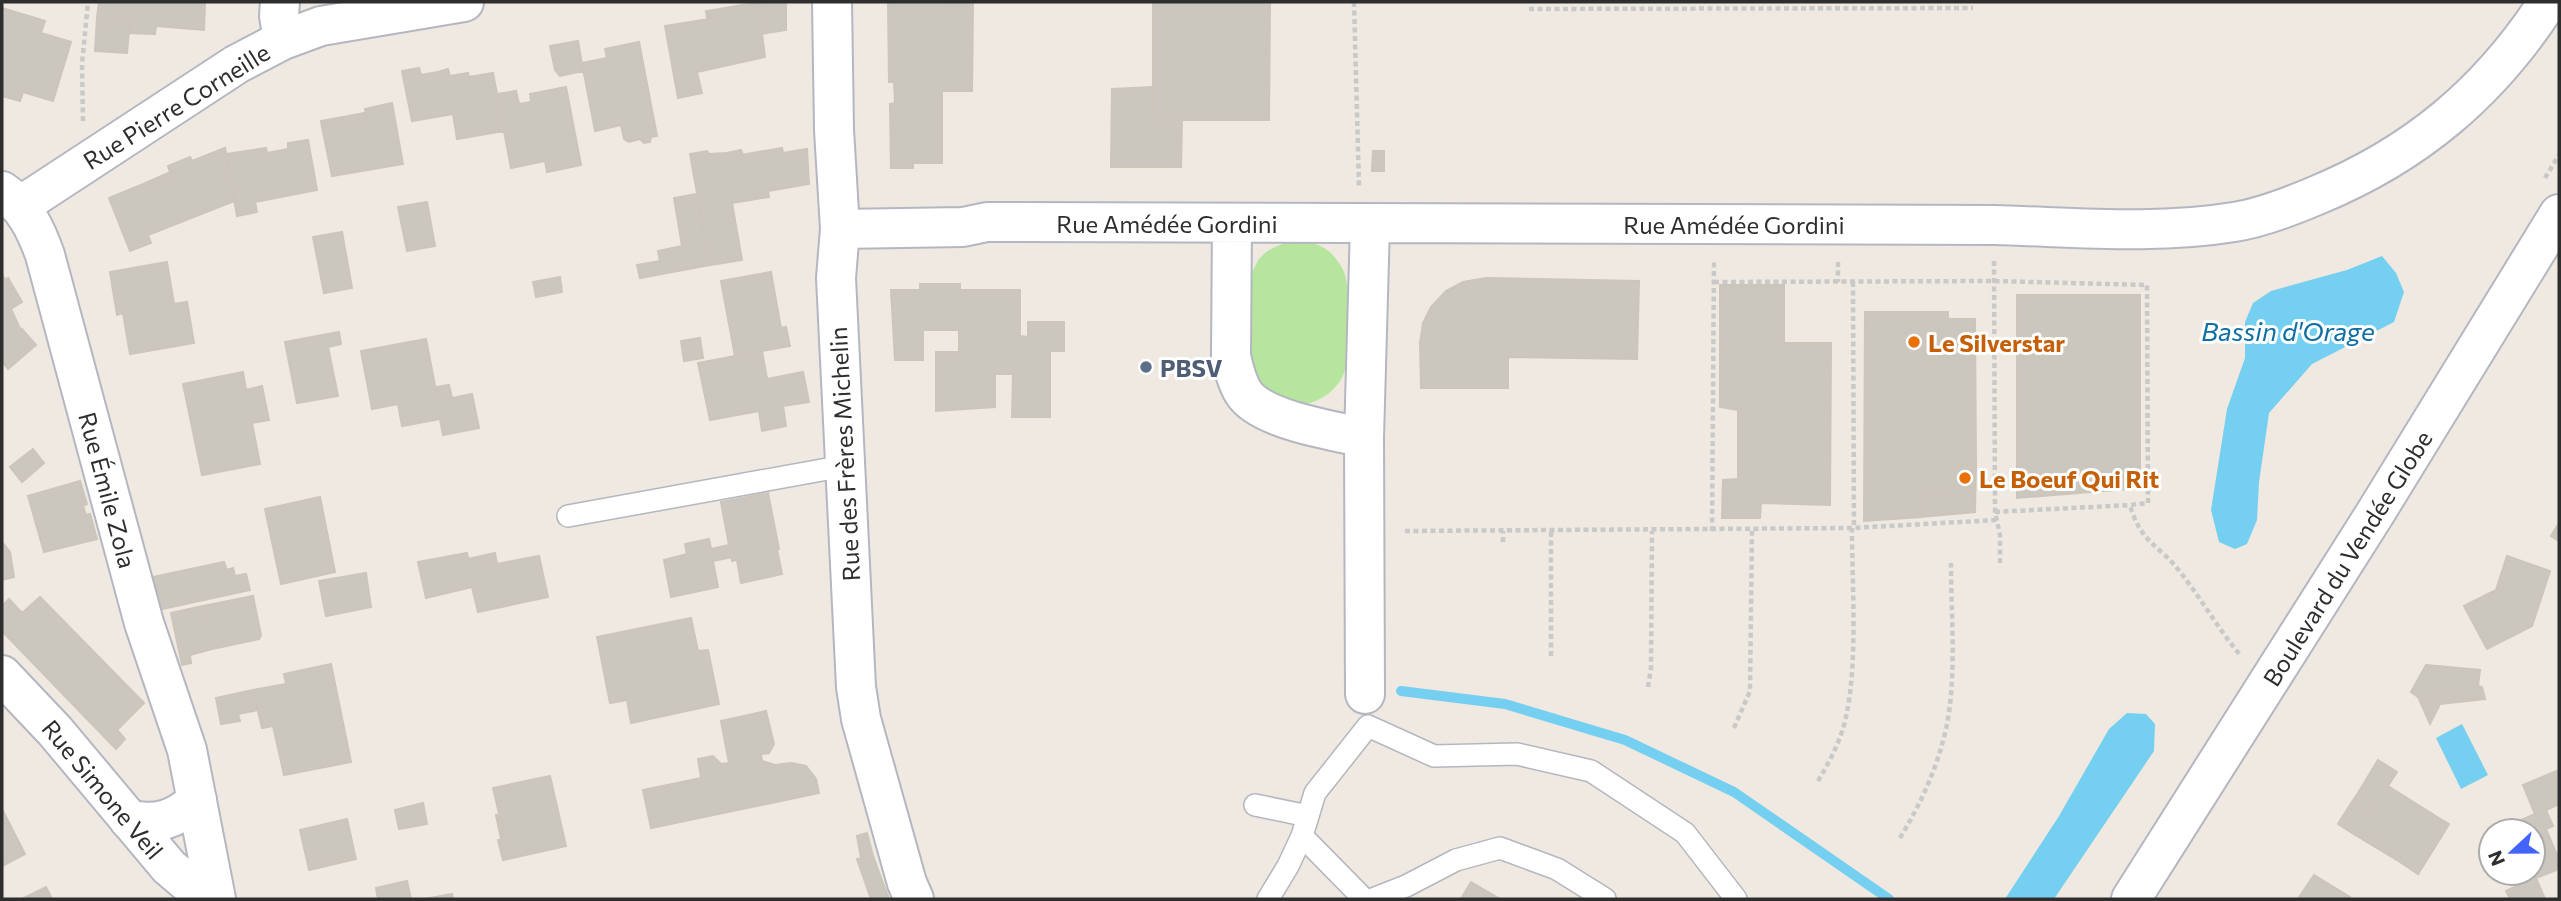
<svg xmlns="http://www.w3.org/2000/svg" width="2561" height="901" font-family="Commissioner,sans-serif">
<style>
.green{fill:#b6e59e}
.water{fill:#75cff0}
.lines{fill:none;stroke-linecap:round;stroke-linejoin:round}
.stream{stroke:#75cff0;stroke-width:10}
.building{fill:#cbc7bf;stroke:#cbc5ba;stroke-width:2}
.service-casing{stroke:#b4b7c1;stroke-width:24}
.minor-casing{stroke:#b4b7c1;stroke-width:42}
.tertiary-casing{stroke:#b4b7c1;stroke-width:42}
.secondary-casing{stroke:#b4b7c1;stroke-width:42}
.path{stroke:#c9c9c9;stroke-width:4.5;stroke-dasharray:5 3.5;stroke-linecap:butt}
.service{stroke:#fff;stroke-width:21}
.minor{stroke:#fff;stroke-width:38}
.tertiary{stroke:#fff;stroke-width:38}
.secondary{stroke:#fff;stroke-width:38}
.food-dot{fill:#e8710a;stroke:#fff;stroke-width:2.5}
.service-dot{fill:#5c6f8a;stroke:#fff;stroke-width:2.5}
.labels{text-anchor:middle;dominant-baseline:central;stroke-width:6;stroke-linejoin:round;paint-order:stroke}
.street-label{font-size:24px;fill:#2e2e2e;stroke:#fff}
.food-label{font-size:24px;font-weight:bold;fill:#c56008;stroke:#fff;text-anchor:start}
.service-label{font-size:24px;font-weight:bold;fill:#4e5e75;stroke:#fff;text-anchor:start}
.water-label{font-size:26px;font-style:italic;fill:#0d6fa3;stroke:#fff}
</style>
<rect width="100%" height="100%" fill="#efe9e1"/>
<path class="green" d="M1293,241c10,1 22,1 31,7 9,5 16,15 20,24 7,17 6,84 0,101 -7,19 -31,35 -52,31 -7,-1 -28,-12 -32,-18 -19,-24 -19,-105 0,-128 9,-10 21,-14 33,-17z"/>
<path class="water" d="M2382,256l14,17 8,19 -10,30 -82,42 -43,49 -10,69 -2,38 -10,24 -12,5 -16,-7 -8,-32 16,-101 18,-51v-36l8,-19 18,-12 76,-21z
M2127,713l19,1 9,10 -1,27 -100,148h-49l54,-83 50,-87z
M2462,724l26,51 -27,14 -25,-51z"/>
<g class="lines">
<path class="stream" d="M1401,691l104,13 120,36 109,52 155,107"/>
</g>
<path class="building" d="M99,2h106l-1,28 -48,-4 -1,8 -26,-1 1,-13 -33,-2z
M760,2l6,31 -4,1 3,23 -68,15 5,21 -24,5 -13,-72 50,-8 5,-9z
M760,2h26v28l-20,3z
M888,2l85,1 -1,88h-30v72h-29v5h-22l-1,-64 5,-1 -1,-21h-5z
M1153,2h117l-1,118h-116z
M2,8l43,13 -4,12 30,9 -18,59 -30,-9 -3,9 -18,-5z
M720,9l-5,9 -8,1 -1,-8z
M97,18l33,2 -3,33 -32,-2z
M578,41l5,30 -23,5 -5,-6 -5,-24z
M639,42l18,94 -6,1 -1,5 -6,1 -4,-4 -11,3 -5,-3 -3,-14 -26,6 -13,-68 25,-5 -2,-9z
M419,68l2,7 17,-3 1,6 29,-5 1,4 24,-4 11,58 -47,8 -4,-25 -41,7 -10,-50z
M448,69l2,7 -11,2 -1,-6z
M566,87l15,78 -34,7 -2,-11 -34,7 -14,-74 19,-3 3,13 12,-2 -1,-8z
M1153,87v33h29l-1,47h-70l1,-78z
M392,103l11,61 -71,12 -10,-49 45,-8 -2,-10z
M365,113l2,6 -45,8 -1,-6z
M308,140l9,50 -62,12 2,10 -20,4 -11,-62 40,-6 1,5 21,-4v-6z
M225,148l9,53 -86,34 3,8 -21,8 -21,-53 34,-14 2,5 27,-11 -4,-12 22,-9 2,4z
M782,148l1,5 24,-4 2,35 -41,7 1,6 -37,6 10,57 -32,5 -20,-111 17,-3 2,3 18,-1 2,4z
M741,150l2,5 -14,2 -2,-4z
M1373,151h11v20h-12z
M170,172l2,6 -27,11 -2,-5z
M697,194l13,71 -70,13 -3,-13 23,-4 -2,-10 24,-5 -8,-48z
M427,202l8,44 -28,5 -9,-44z
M342,232l10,56 -28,5 -11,-56z
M167,262l7,42 13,-2 7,41 -64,11 -7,-41 -6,2 -7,-43z
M771,272l10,56 5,-1 4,19 -55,10 -14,-75z
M2,274l3,6 3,-2 14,24 -11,7 10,22 1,-2 14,16 -28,24 -6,-8z
M560,277l2,15 -26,5 -3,-15z
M1486,278l153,3 -2,78 -129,-2v31h-87l-1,-45 3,-20 8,-16 15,-16 17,-9z
M920,284h40v6h60v46l8,1v-15h36v29h-14v66h-38l1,-43h-18v33l-59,4v-59h23v-22h-36v30h-28l-4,-70h29z
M1720,285h64v58h47l-1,162 -69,-2 -1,15h-38l1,-38 15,-1v-69l-18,-3z
M2017,295h123v193l-123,10z
M1865,312h83v7h27l1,146h-22v27h-34l1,25 -57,4z
M339,332l2,12 -13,3 10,49 -41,7 -12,-61z
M700,338l3,20 -19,3 -3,-20z
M426,339l12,62 34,-7 7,34 -36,7 -3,-16 -38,7 -4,-22 -26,5 -11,-58z
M762,351l5,28 36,-7 6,30 -26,4 3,20 -24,5 -3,-20 -49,9 -12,-57z
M243,372l3,18 16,-4 7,34 -17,3 8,41 -58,11 -19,-91z
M449,385l3,13 -14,3 -2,-14z
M33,449l11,14 -22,19 -12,-15z
M1954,465h22l-1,47 -54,5 -1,-25h34z
M80,481l7,23 -4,2 3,9 4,-1 7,25 -53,13 -16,-56z
M768,493l11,56h-2l5,25 -41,9 -4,-23 -5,1v-4l-19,4 5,26 -47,10 -7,-37 23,-6 -2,-10 24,-5 2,10 18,-4 -8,-43z
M320,497l15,75 -54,12 -16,-75z
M2559,523v18l-8,-5z
M2,542l8,10 4,25 -12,3z
M467,553l3,16 69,-13 9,41 -70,15 -6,-25 -46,11 -8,-36z
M495,553l2,11 -27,5 -2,-10z
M2507,556l43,15 -18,55 -45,23 -23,-43 32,-16z
M224,562l3,8 6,-2 2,8 11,-2 4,16 -88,19 -9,-32z
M366,573l5,34 -45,9 -7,-35z
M253,596l8,39 -2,4 -47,10 -9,-43z
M40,597l104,106 -27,27 8,9 -9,10 -114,-118v-25l7,-7 13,14z
M203,606l9,43 -22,6 1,8 -9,2 -11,-52z
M691,618l7,33 10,-1 11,54 -88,19 -4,-23 -17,3 -13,-66z
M331,664l20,98 -67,13 -11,-49 -11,2 -9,-38 33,-6 -2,-10z
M2426,665l54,5 -2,16 4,1 3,12 -50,-6 -6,12 -18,-13z
M253,690l5,20 -20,4 2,7 -19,3 -5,-26z
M2435,693l50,6 -45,5 -10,20 -11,-25 10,6z
M766,711l8,33 -5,9 -8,1 1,7 13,4 16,-2 15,3 10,13 3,14 -168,35 -8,-38 58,-12 -3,-19 15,-3 8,8 8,-1 -8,-42z
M2378,760l19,12 -9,14 54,34 -10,15 8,4 -22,35 -21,-14 3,-6 -39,-25 -4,7 -19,-12 14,-22 19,12 6,-10 -19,-11z
M2559,770v34l-13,6 7,16 -7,3 13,31v9l-23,9 9,21h-35l-4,-8 13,-6 -5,-12h19v-42h-36l38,-17 -12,-29z
M550,776l16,70 -63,14 -5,-20 7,-1 -12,-51z
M2358,793l19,11 -6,10 -19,-12z
M423,803l4,21 -28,5 -4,-19z
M2,809l23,45 -23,12z
M499,814l6,25h-4l-5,-24z
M347,819l8,36 -47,10 -8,-35z
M2442,820l7,4 -9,15 -8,-4z
M2361,829l39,25 -3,6 -40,-24z
M867,833l6,23 -12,2 -4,-22z
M355,855l1,4 -47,11 -1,-5z
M873,856l16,43h-18l-14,-40z
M2314,875l36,22 -1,2h-51z
M407,881l4,18h-33l-2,-11z
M1471,882l29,17h-39z
M46,887l6,12h-30z
M452,894l1,5h-28z"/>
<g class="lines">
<defs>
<path id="service" d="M568,516l276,-50
M1255,805l53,11
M1302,836l62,63
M1268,899l20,-33 14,-30 13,-43 53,-67 66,30 83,-2 74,17 94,62 51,66
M1373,899l33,-13 50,-26 44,-12 57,21 48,30"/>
<path id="minor" d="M280,2l-1,14 4,24
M832,2l2,128 6,99 -4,49 20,409 5,32 46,164 7,16
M20,206l217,-142 46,-24 38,-14 143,-24
M1232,223l-1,133c3,13 6,29 15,40 21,25 87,34 118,42
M840,229l123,-2 24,-5 1007,3c79,2 161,10 240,-3 27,-4 55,-15 81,-26 100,-41 174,-103 233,-194
M1365,694l-1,-256 6,-214"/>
<path id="tertiary" d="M129,820c29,5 46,0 68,-20"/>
<path id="secondary" d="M2,191c23,15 34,39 43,64l99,368 43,127 29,149
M2,675l53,56 114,136 38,32
M2131,899l245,-387 183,-298"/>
</defs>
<use href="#service" class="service-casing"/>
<use href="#minor" class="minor-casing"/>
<use href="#tertiary" class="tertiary-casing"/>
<use href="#secondary" class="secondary-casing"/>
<path class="path" d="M1354,2l5,184
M1529,9l444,-1
M83,121l-1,-57 6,-62
M2545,178l14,-23
M1994,261l1,251 5,23v28
M1838,262v20
M1714,282l280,-1 153,4 1,218 -18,2c11,39 29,39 51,68 21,27 38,57 60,83
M1853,282l1,246
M1995,512l135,-7
M1405,531l447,-3 144,-8
M1712,531l2,-269
M1503,542v-11
M1551,656v-125
M1648,687l3,-19 1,-137
M1734,728l16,-37 2,-161
M1818,781c12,-20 23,-41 28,-64 12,-55 6,-131 6,-189
M1900,838c21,-35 37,-69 46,-109 11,-51 5,-113 5,-166"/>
<use href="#service" class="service"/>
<use href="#minor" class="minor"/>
<use href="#tertiary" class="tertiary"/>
<use href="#secondary" class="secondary"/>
</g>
<g class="food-dot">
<circle cx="1914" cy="342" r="7"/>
<circle cx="1965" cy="478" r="7"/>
</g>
<circle class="service-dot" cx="1146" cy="367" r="7"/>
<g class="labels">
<g class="street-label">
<text transform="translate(176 106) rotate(-32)">Rue Pierre Corneille</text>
<text x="1167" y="223">Rue Amédée Gordini</text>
<text x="1734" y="224">Rue Amédée Gordini</text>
<text transform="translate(844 454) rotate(-93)">Rue des Frères Michelin</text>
<text transform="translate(108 490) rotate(75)">Rue Émile Zola</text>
<text transform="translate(2347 558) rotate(-58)">Boulevard du Vendée Globe</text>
<text transform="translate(103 789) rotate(50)">Rue Simone Veil</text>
</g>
<g class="food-label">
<text x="1928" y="342">Le Silverstar</text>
<text x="1979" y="478">Le Boeuf Qui Rit</text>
</g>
<g class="service-label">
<text x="1160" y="367">PBSV</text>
</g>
<g class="water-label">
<text x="2288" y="330">Bassin d'Orage</text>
</g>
</g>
<rect width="2561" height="901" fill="none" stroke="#2e2e2e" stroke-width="7"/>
<g transform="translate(2512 852) rotate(248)"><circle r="33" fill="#ffffff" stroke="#ababab" stroke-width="2"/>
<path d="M0-5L12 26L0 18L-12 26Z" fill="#4264fb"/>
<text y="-10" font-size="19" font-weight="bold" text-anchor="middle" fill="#2e2e2e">N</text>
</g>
</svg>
